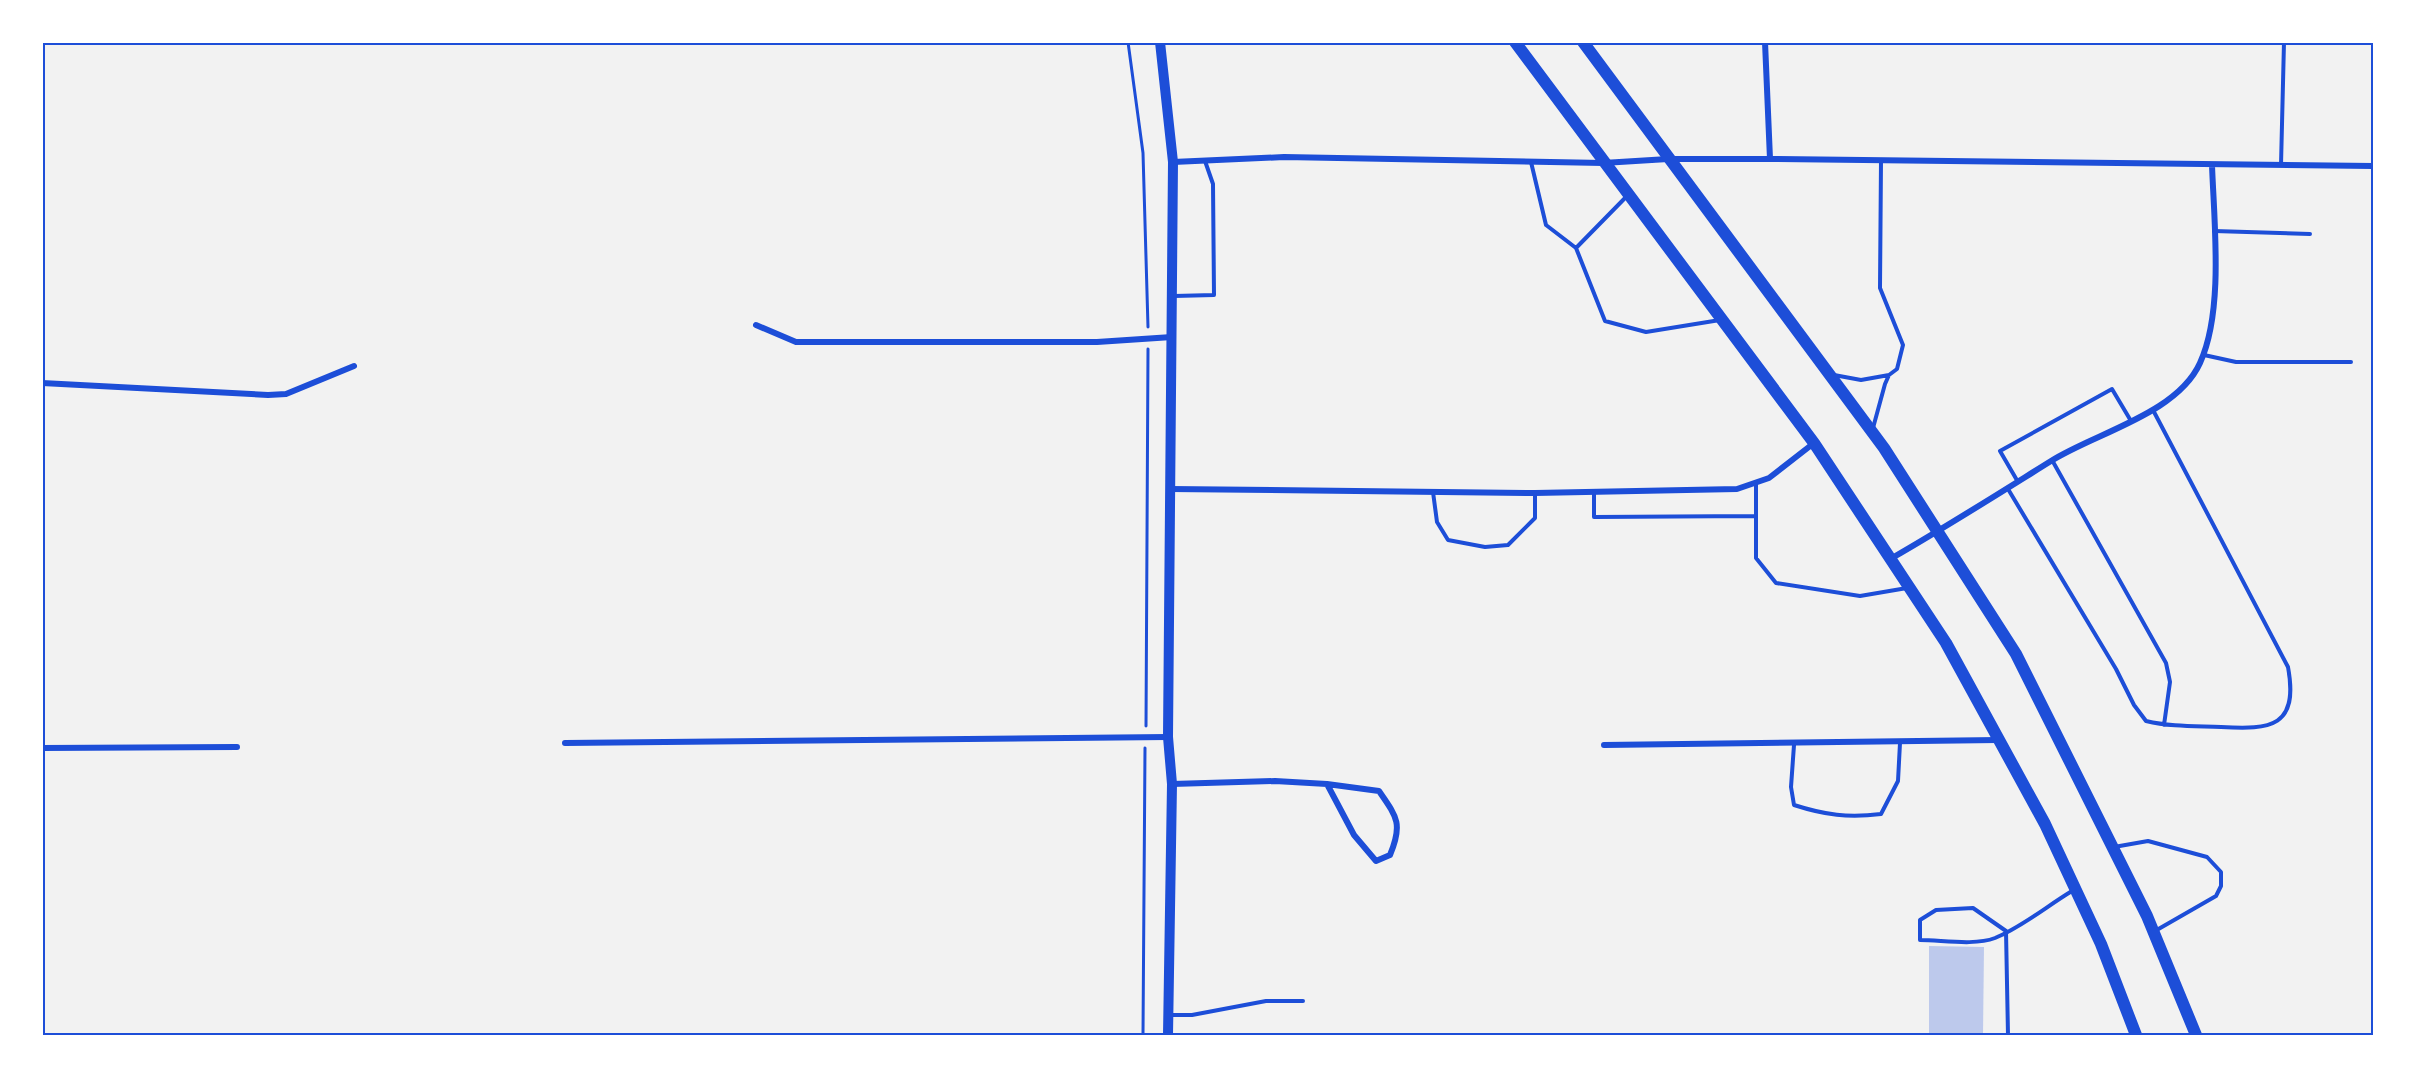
<svg xmlns="http://www.w3.org/2000/svg" width="2415" height="1077" font-family="Roboto,sans-serif">
<style>
.building{fill:#bdc9ec}
.lines{fill:none;stroke-linecap:round;stroke-linejoin:round}
.path{stroke:#1d4ed8;stroke-width:3}
.service{stroke:#1d4ed8;stroke-width:4}
.minor{stroke:#1d4ed8;stroke-width:6}
.secondary{stroke:#1d4ed8;stroke-width:10}
.primary{stroke:#1d4ed8;stroke-width:12}
.neatline{fill:none;stroke:#1d4ed8;stroke-width:2}
</style>
<rect width="100%" height="100%" fill="#f2f2f2"/>
<path class="building" d="M1929,946l55,1 -1,88h-54z"/>
<g class="lines">
<path class="path" d="M1128,42l15,111 5,174
M1146,726l2,-377
M1143,1035l2,-287"/>
<path class="service" d="M1531,162l15,63 30,23
M2281,165l3,-123
M1626,197l-50,51 29,73 41,11 74,-12
M2214,231l96,3
M1174,296l40,-1 -1,-111 -8,-23
M2204,355l32,7h115
M1834,375l27,5 28,-5
M1873,428l12,-44 4,-9 8,-6 6,-24 -23,-57 1,-127
M2052,460l114,203 4,19 -6,43
M1756,482v76l20,25 84,13 47,-8
M2018,482l-18,-31 112,-62 19,32
M2008,489l108,180 18,36 12,16c25,6 49,5 75,6 50,3 78,0 67,-60l-135,-257
M1433,492l4,30 11,18 37,7 23,-2 27,-27v-25
M1594,492v25l161,-1
M1794,745l-3,42 3,18c31,10 54,13 87,9l17,-33 2,-38
M2114,847l34,-6 59,16 14,15v14l-5,10 -61,35
M1169,1015h23l74,-14h37
M2008,1035l-2,-104 -33,-23 -37,2 -16,10v20c22,0 54,6 75,-2 27,-11 52,-32 77,-47"/>
<path class="minor" d="M1765,42l5,117
M1173,162l111,-5 319,6 65,-4h102l603,7
M756,325l40,17h301l75,-5
M42,383l226,12 18,-1 68,-28
M1170,489l365,4 202,-4 32,-11 45,-35
M1892,558c54,-31 106,-64 159,-97 44,-28 126,-47 149,-98 24,-52 14,-141 12,-198
M565,743l603,-6
M1604,745l394,-5
M42,748l195,-1
M1172,784l103,-3 52,3
M1327,784l52,7c18,26 24,33 11,64l-14,6 -22,-26z"/>
<path class="secondary" d="M1160,42l13,120 -5,575 4,47 -4,251"/>
<path class="primary" d="M1515,42l299,401 132,200 99,181 56,120 35,91
M1583,42l301,406 132,206 131,262 49,119"/>
</g>
<rect width="2415" height="1077" fill="none" stroke="#ffffff" stroke-width="87"/>
<rect x="44" y="44" width="2328" height="990" class="neatline"/>
</svg>
